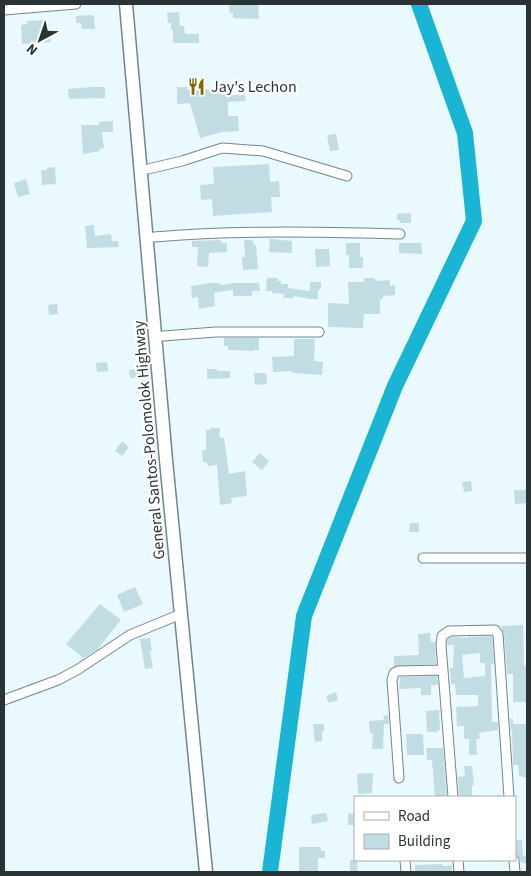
<svg xmlns="http://www.w3.org/2000/svg" width="531" height="876" font-family="'Source Sans 3',sans-serif">
<style>
.lines{fill:none;stroke-linecap:round;stroke-linejoin:round}
.river{stroke:#1ab4d5;stroke-width:16}
.building{fill:#c2dce3;fill-rule:evenodd}
.minor-casing{stroke:#6f878d;stroke-width:11}
.highway-casing{stroke:#6f878d;stroke-width:15}
.minor{stroke:#fff;stroke-width:9}
.highway{stroke:#fff;stroke-width:12}
.labels{text-anchor:middle;dominant-baseline:central;stroke-width:4.5;stroke-linejoin:round;paint-order:stroke}
.poi-label{font-size:16px;fill:#2a3437;stroke:#fff;text-anchor:start}
.street-label{font-size:16px;fill:#2a3437;stroke:#fff}
</style>
<rect width="100%" height="100%" fill="#e9f9fe"/>
<g class="lines">
<path class="river" d="M270,872l34,-256 91,-230 79,-165 -9,-88 -46,-129"/>
</g>
<path class="building" d="M229,4h29l1,15 -26,-1v-5h-3z
M179,12l1,14h4l1,8h14v9h-26v-13h-2v-7h-3l-1,-10z
M90,15l4,1 1,13h-13l-1,-6h-5v-7z
M45,20v4h4l2,18 -29,2 -1,-19 6,-1v-3z
M91,87h14v11l-36,1 -1,-10z
M177,87h10v3l41,-1v6h17l1,6 -18,1v14h10l1,15 -17,1 -22,6 -10,-35 -13,1z
M113,121v11h-11l2,16 -5,1 1,2 -17,3 -2,-29h18v-3z
M336,134l3,16 -9,1 -3,-16z
M269,164l1,18 9,-1 1,16h-9l1,15 -59,4 -1,-17 -11,1 -1,-15 14,-1 -1,-17z
M55,167l1,17 -14,1 -1,-15h6v-2z
M26,179l4,15 -12,3 -4,-14z
M411,213v10h-11v-3h-3v-6z
M94,225l1,11 16,-2 1,7h6l1,6 -32,1 -2,-22z
M270,239l22,2v12l-23,-1z
M221,240v3h6v9l-18,1 -1,14 -11,-1 1,-19h-6v-6z
M244,240h7l2,1 1,4h2l2,24 -15,1 -1,-13h3z
M346,243h14v14h3v11h-14v-13h-3z
M399,243h22l1,11 -23,-1z
M315,249h14l1,17 -14,1z
M267,278h11v3h3v3h7v4l22,3v-9h11v7l-3,1v9h-7l-17,-3 -1,2h-10l1,-4 -12,-1v-2h-6z
M364,278h11v3l15,-1v6l5,-1v10l-12,1v3h-3v15h-16l-1,14 -35,-1v-24l21,1 -1,-22h16z
M210,283h10v2l13,-2h26l1,8h-8v5h-19v-6l-16,2 -3,1 1,13 -16,3 -1,-12 -6,1 -1,-12z
M57,304l1,10 -9,1 -1,-10z
M224,338h35v12h-5v1l-26,-1v-4h-4z
M294,339h21l-1,22 9,1 -1,13 -30,-2v-2l-19,1 -1,-15 22,-1z
M107,362l1,9 -11,1 -1,-9z
M149,367v9l-19,2 -1,-8z
M207,369h10v2h13v7l-23,1z
M254,373h12l1,11 -12,1z
M210,428h10l-1,9 5,1 5,36 16,-3 2,25 -16,2 1,5 -12,2 -3,-40 -9,1 -1,-4h-4l-1,-12h4v-20h4z
M122,441l7,6 -7,9 -7,-5z
M260,453l9,8 -7,9 -10,-8z
M471,481l1,10 -8,1 -2,-10z
M514,490h13v13l-12,1z
M410,523h9v9h-10z
M135,587l8,17 -19,8 -7,-17z
M100,604l21,16 -24,30 -14,8 -17,-14z
M523,625l1,41h3v36h-14v-28h-6l-3,-40 -3,-8z
M430,633l1,9h4l1,22 -42,2v-10l25,-1 -1,-21z
M492,636l2,28h-3l1,58h6v8l-19,3 1,6h-4l1,16h-8v-16h-5v-13h-7l-1,-19 22,-1v-11h-22l-1,-11h-4l-1,-16h3l1,-23h-7l1,-6 3,-2 17,1v-1zM480,653v10h5v13l-21,2 -2,-23z
M150,638l2,13h-2l3,17 -8,1 -5,-30z
M437,676l1,9h-7v10h-10v-7l-22,1 1,-12z
M336,692l2,8 -9,3 -3,-7z
M439,710l1,20h-2v2h-11l-1,-21z
M388,715l1,9h-5v-2l-1,27h-11l1,-16h-3l-1,-12 15,-1 -1,-4z
M510,719h3v5h14v54l-8,-2 -1,-11h-5l-1,-35h-1z
M313,724h11v7h-2v10l-7,1z
M406,734h17l1,21h-17z
M426,748h17l4,49h-12l-3,-37h-5z
M464,766h8l2,19 -2,1v11h-13l-1,-20 7,-1z
M373,773l-1,20 -14,1 -1,-20z
M326,813l2,8 -16,3 -1,-9z
M348,813l7,1v11h-7z
M515,840h7l1,16 4,-1v8h-6l-2,-6 -4,-3z
M299,847h22v4h4v7h-7v14h-19z
M350,860h7l1,12h-8z
M442,864l1,2 9,-1v7h-37v-7z"/>
<g class="lines">
<defs>
<path id="minor" d="M4,10l72,-6
M148,169l34,-8 40,-13 41,3 84,25
M154,237c82,-7 164,-5 246,-3
M163,336l53,-4h103
M423,558h104
M4,700l54,-20 19,-10 53,-35 51,-21
M399,778l-7,-98 2,-7 4,-2 45,-1
M453,797l-12,-152 1,-9 7,-5 46,-1 3,4 11,163
M405,860l1,12
M458,860l1,12
M514,860l1,12"/>
<path id="highway" d="M126,4l40,456 40,412"/>
</defs>
<use href="#minor" class="minor-casing"/>
<use href="#highway" class="highway-casing"/>
<use href="#minor" class="minor"/>
<use href="#highway" class="highway"/>
</g>
<defs>
<symbol id="restaurant-bare" viewBox="-9 -9 18 18"><path d="M-5-6h1v4h1v-4h1v4h1v-4h1v5L-1.5 .5V6h-2V.5L-5-1ZM5-6V6H3V1.5H1.5Q1.5-4 5-6Z" fill="#7c6800" stroke="#fff" stroke-width="2.5" paint-order="stroke"/></symbol>
</defs>
<g fill-rule="evenodd">
<use href="#restaurant-bare" x="184" y="74" width="25" height="25"/>
</g>
<g class="labels">
<g class="poi-label">
<text x="211" y="87">Jay's Lechon</text>
</g>
<g class="street-label">
<text transform="translate(149 440) rotate(-95)">General Santos-Polomolok Highway</text>
</g>
</g>
<rect width="531" height="876" fill="none" stroke="#2a3437" stroke-width="10"/>
<rect x="354" y="796" width="162" height="65" fill="#ffffff" stroke="#aaaeaf"/>
<rect x="364" y="812" width="25" height="8" fill="#ffffff" stroke="#aaaeaf"/>
<text x="398" y="821" font-size="15" fill="#2a3437">Road</text>
<rect x="364" y="834" width="25" height="15" fill="#c2dce3" stroke="#aaaeaf"/>
<text x="398" y="846" font-size="15" fill="#2a3437">Building</text>
<g transform="translate(40 40) rotate(220)" stroke="#ffffff" stroke-width="4" paint-order="stroke">
<path d="M0-4L9 19L0 12L-9 19Z" fill="#2a3437"/>
<text y="-8" font-size="14" font-weight="bold" text-anchor="middle" fill="#2a3437">N</text>
</g>
</svg>
